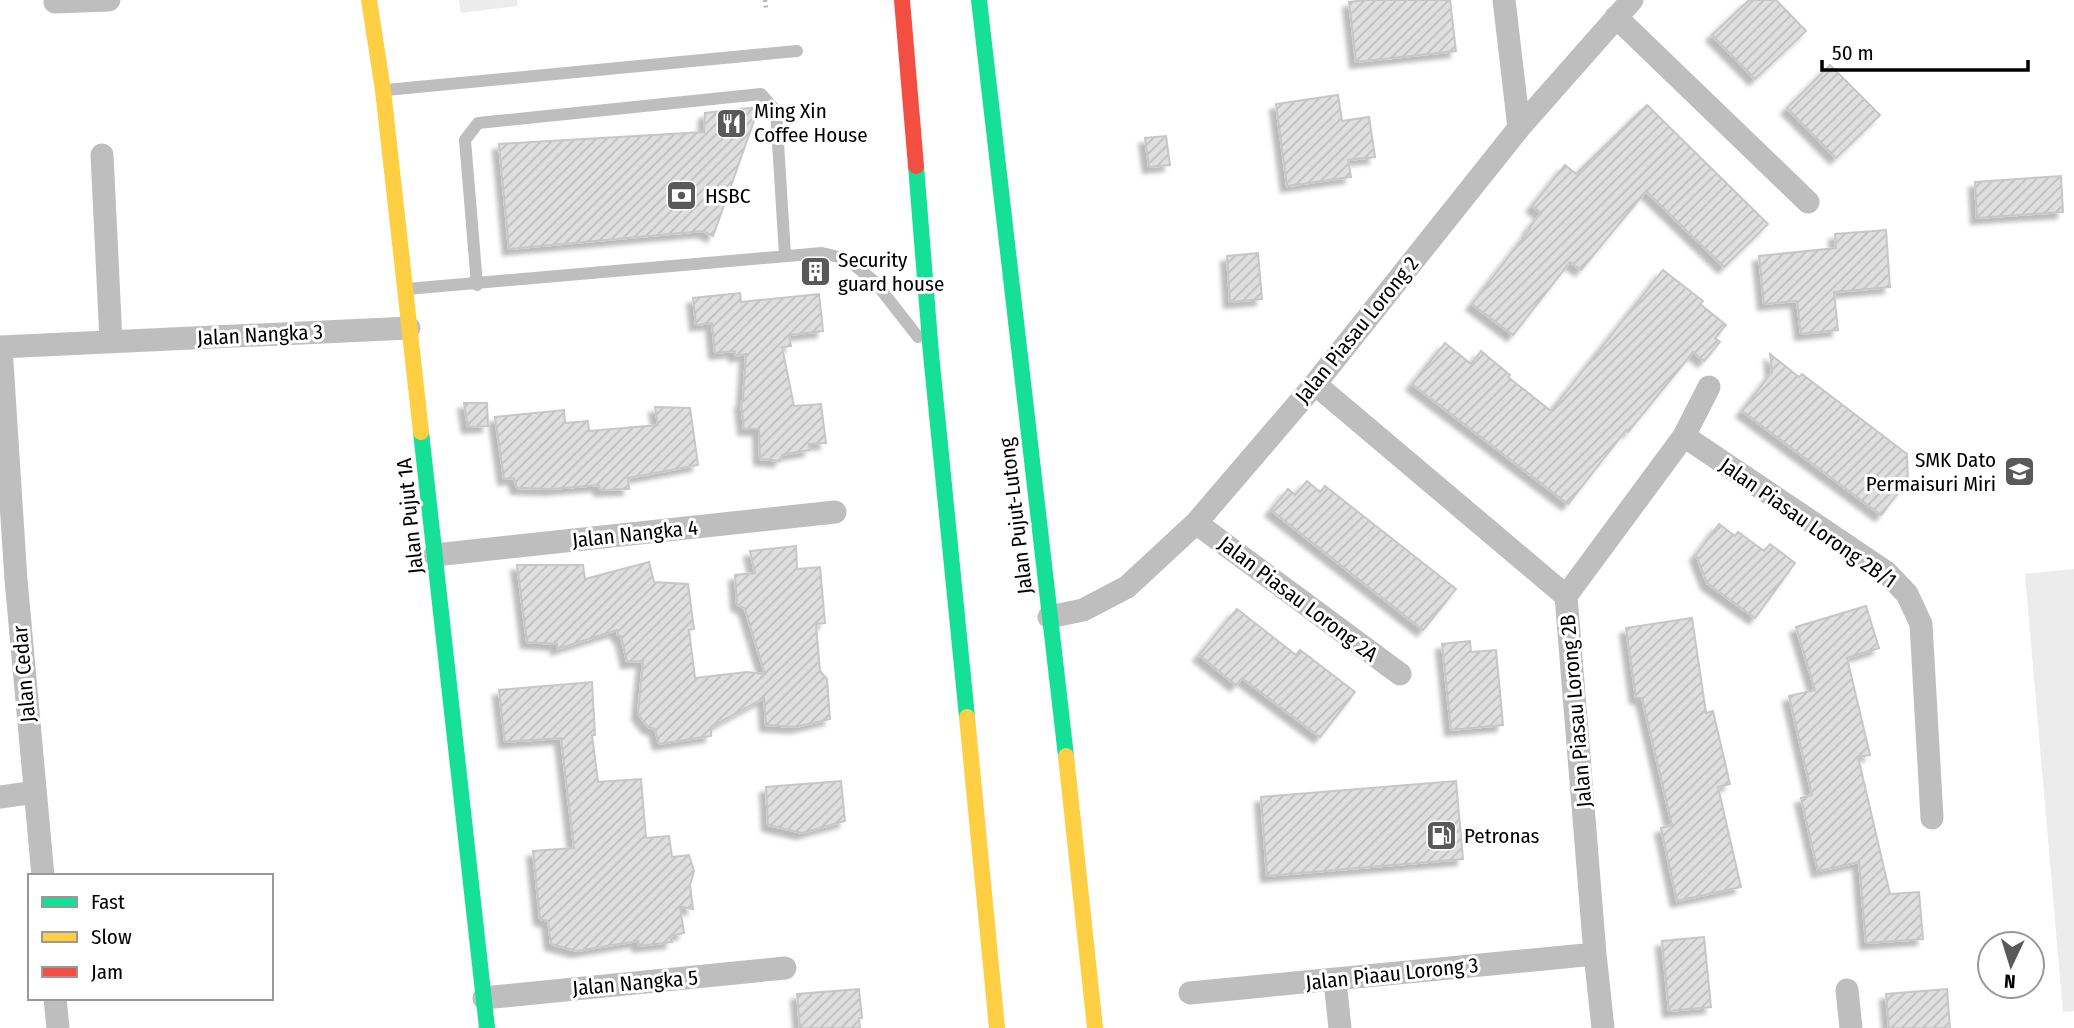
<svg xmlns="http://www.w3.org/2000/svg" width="2074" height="1028" font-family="'Fira Sans Condensed',sans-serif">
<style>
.grass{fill:#ececec}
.building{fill:url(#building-hatch);stroke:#c7c7c7;stroke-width:2;filter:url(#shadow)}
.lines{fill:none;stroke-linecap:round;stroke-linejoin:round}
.path{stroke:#b9b9b9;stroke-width:4.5;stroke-dasharray:2 3.5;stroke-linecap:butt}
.lane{stroke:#bebebe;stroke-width:12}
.street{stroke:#bebebe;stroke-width:23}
.fast{stroke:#16e098;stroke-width:16}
.slow{stroke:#ffcf43;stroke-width:16}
.jam{stroke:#f24e42;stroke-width:16}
.labels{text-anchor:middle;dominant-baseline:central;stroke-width:6;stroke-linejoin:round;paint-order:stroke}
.poi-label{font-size:21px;fill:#000;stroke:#fff;text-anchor:start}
.street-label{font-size:21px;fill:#000;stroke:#fff}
</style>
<defs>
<pattern id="building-hatch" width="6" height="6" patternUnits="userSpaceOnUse" patternTransform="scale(1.75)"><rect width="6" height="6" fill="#dfdfdf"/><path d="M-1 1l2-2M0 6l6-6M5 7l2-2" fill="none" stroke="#bebebe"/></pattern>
<filter id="shadow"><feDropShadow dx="-6" dy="6" stdDeviation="2" flood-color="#0004"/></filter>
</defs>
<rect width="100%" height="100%" fill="#fff"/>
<path class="grass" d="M459,0h58l1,6 -57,7z
M2074,569v442l-11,1 -38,-438z"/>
<path class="building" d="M1366,0h84l6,51 -100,11 -7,-60z
M1749,0h27l30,31 -51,48 -43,-44z
M1830,65l50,50 -44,43 -49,-50z
M1338,95l4,26 27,-4 6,40 -27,3 3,17 -64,9 -11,-82z
M1647,105l121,119 -44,43 -78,-76 -65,79 -11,-8 -57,73 -41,-31 58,-75 -1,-1 12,-15 -9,-7 33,-41 11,9z
M759,107l-46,129 -10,-5 -194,18 -10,-105 205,-12 1,-19z
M1166,136l4,29 -21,2 -4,-29z
M2061,176l2,36 -86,6 -2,-36z
M1886,230l4,57 -56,5 4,38 -37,4 -4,-33 -33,3 -5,-48 77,-8 -1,-14z
M1258,253l4,46 -32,3 -3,-46z
M1663,270l40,31 -3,3 26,21 -11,13 5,4 -16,19 -11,-9 -65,80 -2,-2 -58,74 -156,-120 33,-41 26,21 10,-13 29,24 -2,2 43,34z
M740,293l1,9 78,-8 4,37 -34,4 2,11 -9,1 12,59 27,-2 5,39 -17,1 1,6 -28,5 -2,6 -20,-2 -1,-30h-15l-3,-26 2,-3 3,-46 -11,2v-5l-20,2 -3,-30 -16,2 -3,-27z
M1770,354l29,23 3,-3 105,80 1,26 -27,35 -139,-104 30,-39z
M464,403h23l1,23 -20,1z
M655,407l35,1 8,57 -70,13 1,11 -29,1 -1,-5 -47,4 -35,-1 -3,-10 -10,1 -9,-62 69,-7 1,13 23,-2 1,10 69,-6z
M1307,481l13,11 5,-6 131,103 -33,41 -152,-120 17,-21 7,6z
M1719,524l16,12 3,-4 26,19 6,-7 25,19 -40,55 -48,-35 -11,-28z
M796,546l1,23 23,-2 5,56 -9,1 4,47 7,8 3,40 -34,8 -30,-2 -2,-27 -53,29v9l-52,8 -4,-15 -7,-2 -10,-13 5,-53 -16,1 -6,-26h-3l-1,-6 -60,19v-5l-30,-2 -10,-77h66l2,14 64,-17 5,20 34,2 6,45 -5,1 6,48 52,-6 18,2 -20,-65 -8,-5 -2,-29 20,-2 -5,-22z
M1866,606l13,42 -32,10 23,97 -12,2 32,137 29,-2 4,47 -57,4 -7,-81 -41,9 -17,-73 11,-3 -23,-99 26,-6 -19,-63z
M1237,609l59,46 4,-5 55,42 -35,45 -78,-59 -6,7 -37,-30z
M1692,618l14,95 7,-2 17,73 -12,3 23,100 -64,14 -16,-73 11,-3 -30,-127h-6l-10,-70z
M1470,641l1,11 25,-2 7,75 -52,5 -9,-86z
M592,682l3,53h-3l6,47 43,-3 5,59 23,-2 3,21 17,-2 5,16 -4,14 3,24 -13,-2 4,26 -14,3 2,6 -33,4 -1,-5 -61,10 -26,-7 -3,-23 -8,-2 -7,-68 41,-3 -13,-110 -56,4 -6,-52z
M841,781l4,40 -43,12 -34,-8 -2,-38z
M1456,781l7,78 -196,17 -6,-79z
M1704,937l7,70 -42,4 -7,-70z
M859,989l3,29h-3l1,10h-60l-3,-34z
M1947,989l3,39h-61l-3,-34z"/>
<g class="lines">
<path class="path" d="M765,0l1,8"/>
<path class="lane" d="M386,90l411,-39
M477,285l-12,-145 13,-17 283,-29 15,17 9,144
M407,289l415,-36 25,6 28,23 43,55"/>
<path class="street" d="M1504,0l15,128
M55,2l54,-2
M1616,17l192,185
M102,155l9,186
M0,347l409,-19
M1,347l15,233 27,296
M1315,384l251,212 29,358 8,74
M1684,436l25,-49
M1196,523l204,151
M435,555l400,-43
M1566,596l118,-160 202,136 21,22 14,30 11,194
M1049,617l34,-7 44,-23 69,-64 119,-139 204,-256 113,-128
M0,797l35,-5
M1335,981l5,47
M1847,990l4,38
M1190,993l405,-39
M55,998l3,30
M484,998l301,-30"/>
<path class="fast" d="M979,0l87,756
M916,166l15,188 36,363
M421,432l66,596"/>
<path class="slow" d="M369,0l14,90 38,342
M967,717l30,311
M1066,756l29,272"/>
<path class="jam" d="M902,0l14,166"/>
</g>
<defs>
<symbol id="restaurant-square" viewBox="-11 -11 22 22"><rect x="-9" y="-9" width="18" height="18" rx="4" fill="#595959" stroke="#fff"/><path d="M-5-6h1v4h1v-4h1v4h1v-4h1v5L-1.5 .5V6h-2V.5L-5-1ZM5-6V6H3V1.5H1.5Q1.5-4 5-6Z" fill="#fff"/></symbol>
<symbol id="bank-square" viewBox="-11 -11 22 22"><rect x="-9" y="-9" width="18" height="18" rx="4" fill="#595959" stroke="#fff"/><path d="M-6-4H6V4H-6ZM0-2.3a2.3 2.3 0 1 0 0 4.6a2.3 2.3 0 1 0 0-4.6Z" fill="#fff"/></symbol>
<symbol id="building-square" viewBox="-11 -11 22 22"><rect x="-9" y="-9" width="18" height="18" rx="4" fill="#595959" stroke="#fff"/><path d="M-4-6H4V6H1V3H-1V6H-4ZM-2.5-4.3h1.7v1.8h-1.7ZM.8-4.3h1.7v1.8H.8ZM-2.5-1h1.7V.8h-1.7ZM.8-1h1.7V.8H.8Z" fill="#fff"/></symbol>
<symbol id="school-square" viewBox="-11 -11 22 22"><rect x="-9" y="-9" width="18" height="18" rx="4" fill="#595959" stroke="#fff"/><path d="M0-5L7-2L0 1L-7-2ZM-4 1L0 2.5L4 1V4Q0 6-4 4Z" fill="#fff"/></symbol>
<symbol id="fuel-square" viewBox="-11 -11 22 22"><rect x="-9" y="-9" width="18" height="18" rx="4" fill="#595959" stroke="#fff"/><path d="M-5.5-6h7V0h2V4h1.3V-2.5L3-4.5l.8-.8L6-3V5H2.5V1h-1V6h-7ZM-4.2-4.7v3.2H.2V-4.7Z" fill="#fff"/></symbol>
</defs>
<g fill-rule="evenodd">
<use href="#restaurant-square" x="714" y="106" width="35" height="35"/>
<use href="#bank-square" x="664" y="178" width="35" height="35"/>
<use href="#building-square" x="798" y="254" width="35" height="35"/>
<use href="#school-square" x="2002" y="454" width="35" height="35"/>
<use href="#fuel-square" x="1424" y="818" width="35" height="35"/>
</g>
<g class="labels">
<g class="poi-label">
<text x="754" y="111">Ming Xin<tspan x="754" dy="24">Coffee House</tspan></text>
<text x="705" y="196">HSBC</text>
<text x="838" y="260">Security<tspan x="838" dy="24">guard house</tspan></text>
<text x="1996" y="460" text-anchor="end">SMK Dato<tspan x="1996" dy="24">Permaisuri Miri</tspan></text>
<text x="1464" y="836">Petronas</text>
</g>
<g class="street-label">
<text transform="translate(1357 330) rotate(-51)">Jalan Piasau Lorong 2</text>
<text transform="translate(260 335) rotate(-3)">Jalan Nangka 3</text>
<text transform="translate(410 516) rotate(-96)">Jalan Pujut 1A</text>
<text transform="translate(1016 516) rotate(-97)">Jalan Pujut-Lutong</text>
<text transform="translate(1808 523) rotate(35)">Jalan Piasau Lorong 2B/1</text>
<text transform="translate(635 534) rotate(-6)">Jalan Nangka 4</text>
<text transform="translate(1298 599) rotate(37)">Jalan Piasau Lorong 2A</text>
<text transform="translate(24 674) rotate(-95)">Jalan Cedar</text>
<text transform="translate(1576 711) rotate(-95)">Jalan Piasau Lorong 2B</text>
<text transform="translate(1392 974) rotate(-6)">Jalan Piaau Lorong 3</text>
<text transform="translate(635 983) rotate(-5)">Jalan Nangka 5</text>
</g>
</g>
<rect x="28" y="874" width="245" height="126" fill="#ffffff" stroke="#999999" stroke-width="2"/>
<rect x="42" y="897" width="35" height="10" fill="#16e098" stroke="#999999" stroke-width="2"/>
<text x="91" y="909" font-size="21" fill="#000000">Fast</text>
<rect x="42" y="932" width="35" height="10" fill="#ffcf43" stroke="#999999" stroke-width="2"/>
<text x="91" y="944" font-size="21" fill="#000000">Slow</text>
<rect x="42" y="967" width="35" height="10" fill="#f24e42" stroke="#999999" stroke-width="2"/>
<text x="91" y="979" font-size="21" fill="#000000">Jam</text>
<g transform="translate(2011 965) rotate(184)"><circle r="33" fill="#ffffff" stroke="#999999" stroke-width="2"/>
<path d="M0-5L12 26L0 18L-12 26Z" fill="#595959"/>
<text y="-10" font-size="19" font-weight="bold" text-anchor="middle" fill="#000000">N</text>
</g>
<path d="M1822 60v10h206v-10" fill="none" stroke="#000000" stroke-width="3.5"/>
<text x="1832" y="60" font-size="21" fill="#000000" stroke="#ffffff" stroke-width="5" paint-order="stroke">50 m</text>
</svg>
